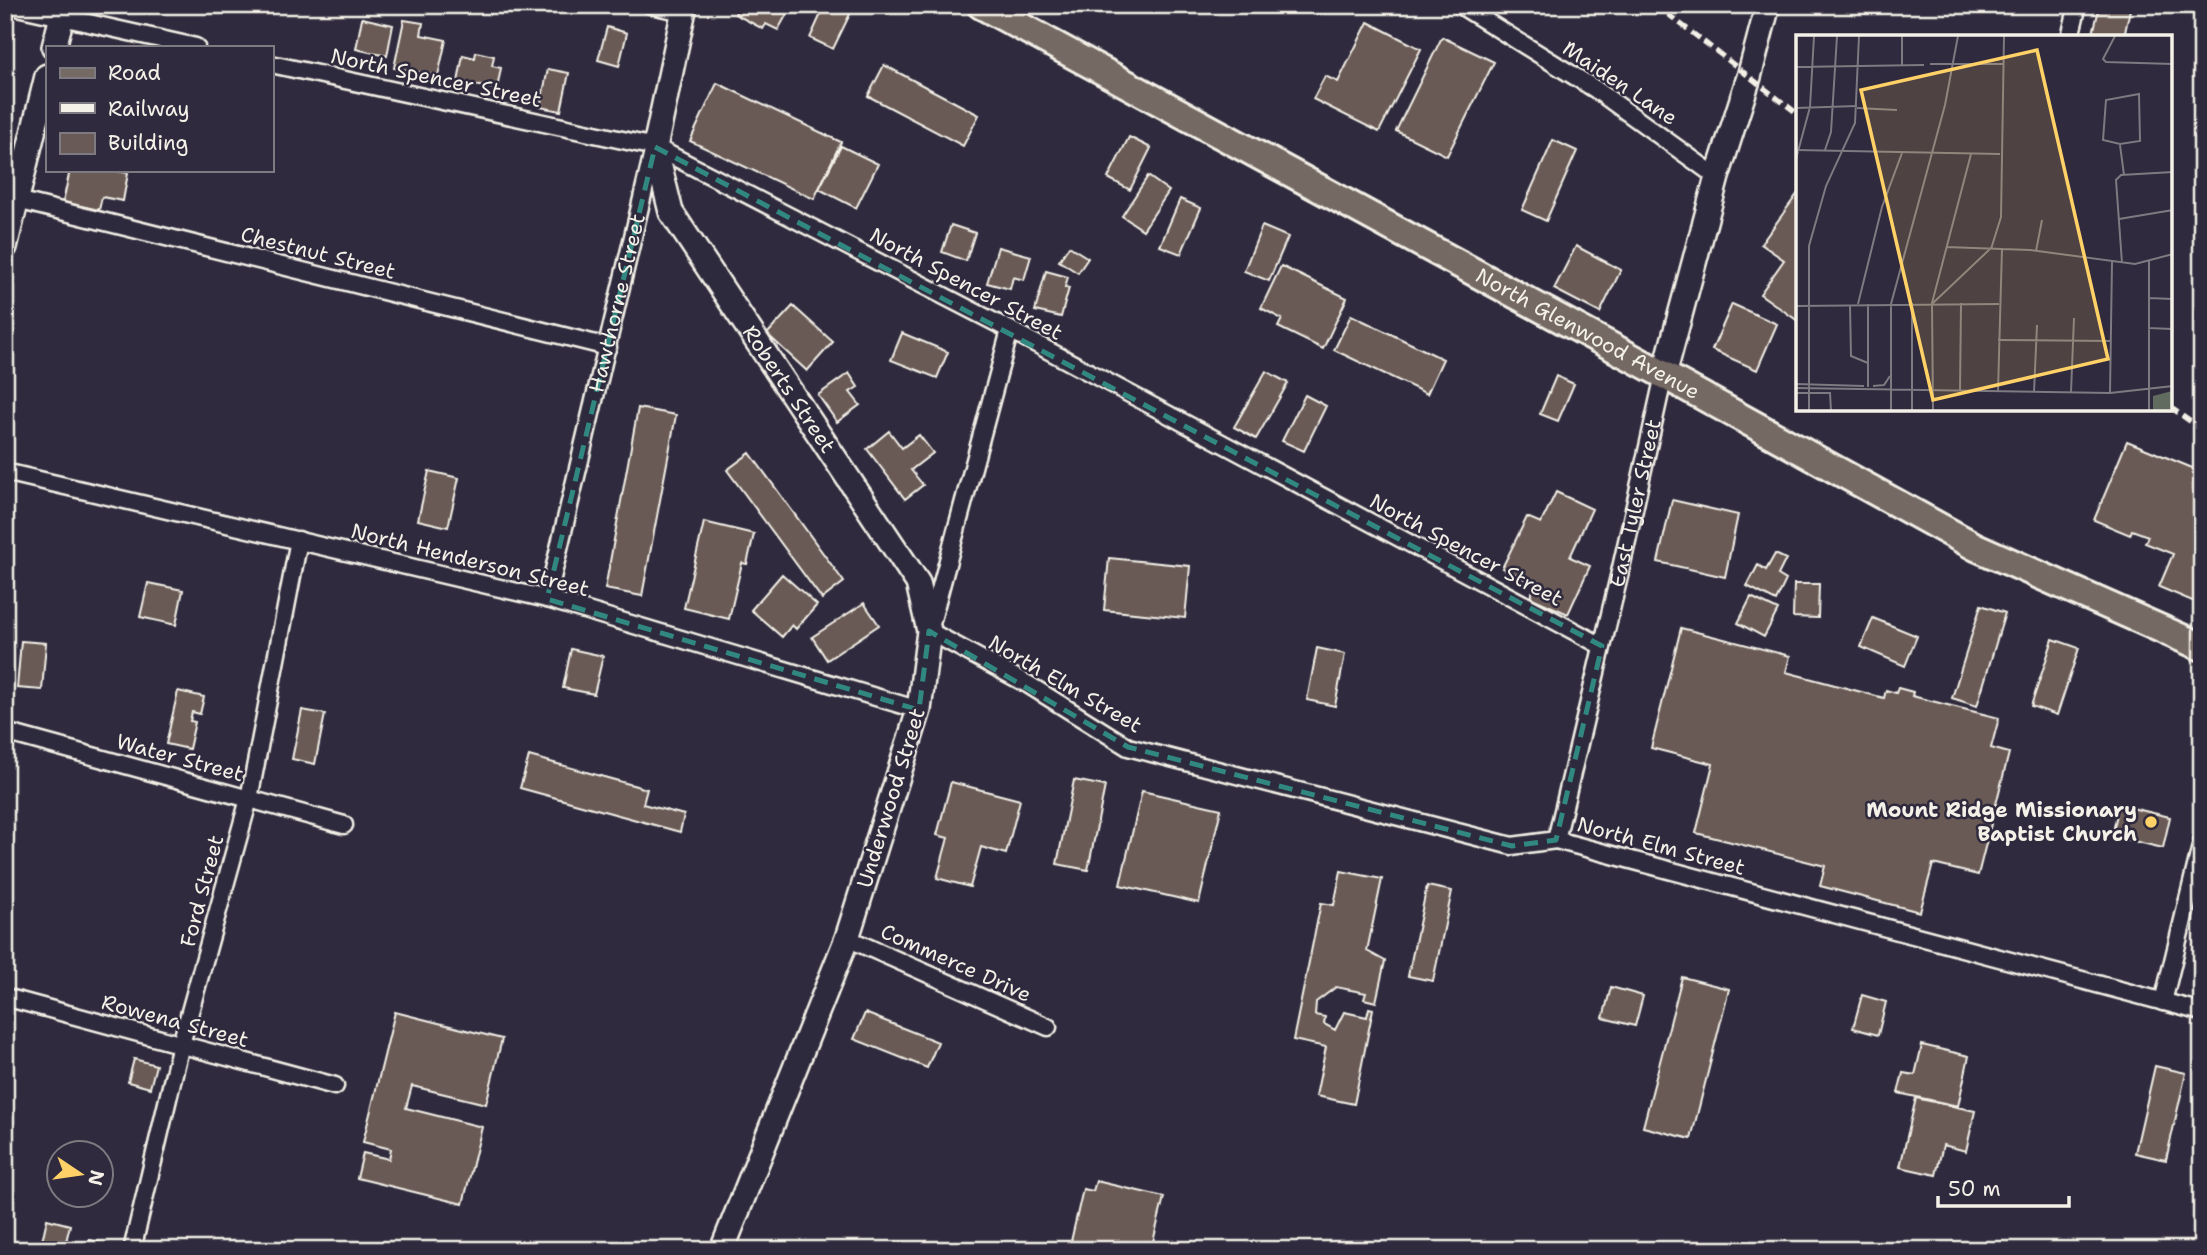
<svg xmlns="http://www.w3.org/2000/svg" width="2207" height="1255" font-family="'Shantell Sans',sans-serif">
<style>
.building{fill:#6a5a57;stroke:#f4f1e8;stroke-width:2}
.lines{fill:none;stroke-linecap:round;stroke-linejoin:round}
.street-casing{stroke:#f4f1e8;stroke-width:21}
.secondary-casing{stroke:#f4f1e8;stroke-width:28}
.primary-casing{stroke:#f4f1e8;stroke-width:32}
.street{stroke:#2f2a3d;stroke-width:16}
.secondary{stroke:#2f2a3d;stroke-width:23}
.primary{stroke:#756964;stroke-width:26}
.rail{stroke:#f4f1e8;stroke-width:5;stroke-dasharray:10 5;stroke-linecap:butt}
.marked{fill:none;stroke:#318880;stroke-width:5;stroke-dasharray:14 9;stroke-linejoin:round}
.poi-dot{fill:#ffd166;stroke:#2f2a3d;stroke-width:2.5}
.labels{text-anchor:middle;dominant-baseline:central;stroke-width:5;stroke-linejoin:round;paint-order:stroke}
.street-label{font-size:21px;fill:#f4f1e8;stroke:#2f2a3d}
.poi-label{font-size:21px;font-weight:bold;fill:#f4f1e8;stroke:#2f2a3d;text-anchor:end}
.inset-road{fill:none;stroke:#7e7a81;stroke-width:2}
.view{fill:#ffd166;fill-opacity:0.15;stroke:#ffd166;stroke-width:3.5}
.inset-edge{fill:none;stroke:#f4f1e8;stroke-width:3.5}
</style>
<rect width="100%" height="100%" fill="#2f2a3d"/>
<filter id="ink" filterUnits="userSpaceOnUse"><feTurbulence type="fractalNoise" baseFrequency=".0143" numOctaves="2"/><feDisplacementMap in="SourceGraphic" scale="14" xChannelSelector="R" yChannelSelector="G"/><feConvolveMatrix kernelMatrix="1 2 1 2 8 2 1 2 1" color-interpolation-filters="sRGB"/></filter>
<g filter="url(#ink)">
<path class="building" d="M740,5h52l-14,25 -12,-6 -3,5 -28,-15z
M825,5h13l13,7 -18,37 -23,-11z
M2100,5h31l-7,32h-32z
M362,18l31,7 -6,31 -31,-7z
M404,20l19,3 -2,12 25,5 -8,36 -44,-8z
M1368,22l53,27 -42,83 -66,-33 12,-23 13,6z
M607,27l20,6 -8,33 -21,-6z
M1442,37l52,25 -47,94 -51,-25z
M476,52l18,4 -2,10 9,2 -4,21 -39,-7 5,-27 12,3z
M884,65l95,50 -16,31 -95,-50z
M548,69l21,4 -8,38 -21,-4z
M717,83l124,59 -27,57 -124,-58z
M1129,137l22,11 -21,42 -22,-12z
M1553,140l24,11 -31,70 -24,-11z
M841,146l37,18 -22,44 -37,-19z
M70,170h41l17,3 -5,28 -21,-4 -3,13 -36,-8z
M1148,176l21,15 -26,39 -21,-14z
M1798,193v128l-38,-27 24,-34 -23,-16z
M1180,199l21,9 -20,46 -21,-8z
M951,225l24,8 -9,28 -24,-9z
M1262,226l26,11 -19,44 -25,-10z
M1069,246l19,12 -10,15 -19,-12z
M1576,246l45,24 -21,43 -46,-24z
M998,247l33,9 -7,24 -11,-3 -3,12 -23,-6z
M1281,266l66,32 -24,51 -45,-22 4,-8 -21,-11z
M1046,271l22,6 -3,10 4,1 -8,29 -26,-6z
M1732,304l45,20 -20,46 -45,-20z
M793,306l40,36 -26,29 -40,-37z
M1351,315l92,44 -16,35 -93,-44z
M902,333l46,19 -11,26 -46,-18z
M1266,371l22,12 -32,56 -22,-12z
M849,373l9,14 -8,5 10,13 -23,17 -19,-27z
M1556,376l18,8 -16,37 -18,-7z
M1305,395l21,11 -22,45 -22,-10z
M638,408l38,7 -34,181 -37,-7z
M889,431l13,17 17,-13 14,18 -22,17 12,15 -18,14 -38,-50z
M2127,441l75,31v133l-43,-18 14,-33 -28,-11 3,-7 -16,-6 -2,5 -36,-15z
M750,453l94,129 -22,17 -95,-129z
M429,471l30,7 -11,49 -30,-7z
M1556,492l36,17 -22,48 20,9 -22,48 -38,-17 6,-13 -34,-16 25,-51 14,6z
M1672,500l66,15 -13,62 -67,-15z
M704,522l50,12 -7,30 -5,-1 -13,56 -45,-11z
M1775,554l11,5 -8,16 8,5 -10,21 -29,-15 11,-21 8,5z
M1109,558l81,8 -5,52 -81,-8z
M782,574l35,31 -21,24 -4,-4 -10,12 -31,-27z
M148,583l35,7 -7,35 -36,-8z
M1794,584h25l-1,34 -25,-1z
M1751,597l27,13 -14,27 -26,-14z
M864,603l15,22 -52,35 -15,-23z
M1981,605l24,8 -28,93 -25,-8z
M1873,618l44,18 -12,30 -44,-19z
M1681,628l109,28 -4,16 98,26 2,-8 10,3 2,-5 15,4 -1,4 87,22 -8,30 18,5 -31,122 -45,-11 -13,48 -100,-26 5,-20 -129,-33 17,-69 -62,-16z
M2053,639l26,9 -22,67 -26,-9z
M21,641l25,2 -4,47 -25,-2z
M1317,648l28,6 -10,52 -28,-6z
M571,649l32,7 -9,38 -31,-6z
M178,691l26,6 -4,17 -8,-2 -2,9 5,1 -6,27 -23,-5z
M302,710l23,4 -10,50 -23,-5z
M529,756l118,33 -4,15 41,11 -4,17 -160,-44z
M1074,780l31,6 -17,84 -31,-6z
M951,782l69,18 -14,54 -25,-7 -11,40 -33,-9 11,-40 -11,-3z
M1142,791l79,18 -22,94 -79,-18z
M2119,805l51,12 -7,31 -51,-12z
M1341,871l41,8 -15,72 18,10 -9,41 -12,-3 2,-6 -30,-6 -20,15 -1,13 10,2 -1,7 11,6 9,-18 23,5 2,-9 4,1 -19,95 -38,-8 10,-49 -33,-7 28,-137 13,2z
M1427,886l25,5 -19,90 -25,-5z
M1682,977l47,12 -38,150 -48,-12z
M1611,987l32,9 -8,30 -32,-8z
M1862,995l24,7 -8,33 -25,-7z
M395,1012l107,27 -16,65 -74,-18 -6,22 76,19 -19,77 -106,-26 6,-25 26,6 2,-10 -28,-7z
M865,1013l73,29 -11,26 -73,-29z
M1922,1045l47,11 -11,50 -60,-13 5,-20 12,2z
M134,1059l22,6 -6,23 -22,-6z
M2155,1066l31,7 -20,87 -31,-7z
M1916,1098l59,13 -9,40 -23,-6 -7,30 -36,-8z
M1096,1181l68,16 -13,53h-82l14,-61 10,2z
M47,1219l23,6 -6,25h-24z
M90,1240l21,5 -2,5h-21z"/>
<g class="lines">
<defs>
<g id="street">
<path d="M8,5l188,42"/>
<path d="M651,5l32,7"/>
<path d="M1460,5l135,84 122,88"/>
<path d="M2070,37l8,-32"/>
<path d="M271,64l384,83 355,183 592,316"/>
<path d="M17,200l591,147"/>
<path d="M1010,330l-81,301 100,54 99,62 384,99 44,-6 646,172"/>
<path d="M5,472l542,127 372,111"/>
<path id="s1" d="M547,599l106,-447"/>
<path d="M5,732l339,93"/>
<path id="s2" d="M1556,840l65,-272 43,-193"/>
<path d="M847,938l201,89"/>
<path d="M5,997l330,89"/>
<path d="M2163,1002l39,-160"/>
<path d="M132,1250l49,-206 68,-245 50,-259"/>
</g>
<g id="secondary">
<path id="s3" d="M685,5l-30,142 16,65 247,371 11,48 -10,79 -72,228 -125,312"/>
<path d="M54,47l11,-42"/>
<path d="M5,247l42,-171"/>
<path d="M1664,375l53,-198 32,-100 19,-72"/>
</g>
<g id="primary">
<path id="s4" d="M981,5l683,370 312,172 226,100"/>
</g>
</defs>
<use href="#street" class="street-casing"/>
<use href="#secondary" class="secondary-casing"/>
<use href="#primary" class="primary-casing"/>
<use href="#street" class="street"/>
<use href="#secondary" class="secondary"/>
<use href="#primary" class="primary"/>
<path class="rail" d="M1656,5l142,109
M2170,407l32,23"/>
</g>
</g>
<path class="marked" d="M655,147l947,499 -46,194 -44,6 -384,-99 -199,-116 -10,79 -372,-111z"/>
<circle class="poi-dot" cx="2151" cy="822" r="7"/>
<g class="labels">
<g class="street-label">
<text transform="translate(436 78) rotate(12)">North Spencer Street</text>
<text transform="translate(1620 83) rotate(34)">Maiden Lane</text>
<text transform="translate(318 253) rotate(14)">Chestnut Street</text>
<text transform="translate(966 284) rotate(28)">North Spencer Street</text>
<text stroke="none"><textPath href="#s1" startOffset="304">Hawthorne Street</textPath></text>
<text stroke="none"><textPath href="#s4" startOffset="690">North Glenwood Avenue</textPath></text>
<text stroke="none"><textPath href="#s3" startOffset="425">Roberts Street</textPath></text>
<text stroke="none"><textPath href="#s2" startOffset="346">East Tyler Street</textPath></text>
<text transform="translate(1466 550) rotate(28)">North Spencer Street</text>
<text transform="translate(470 560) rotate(14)">North Henderson Street</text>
<text transform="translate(1065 684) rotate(30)">North Elm Street</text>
<text transform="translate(180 758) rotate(15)">Water Street</text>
<text transform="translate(891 798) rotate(-73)">Underwood Street</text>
<text transform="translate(1661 846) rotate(15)">North Elm Street</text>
<text transform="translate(202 891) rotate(-75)">Ford Street</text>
<text transform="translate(956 963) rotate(24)">Commerce Drive</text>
<text transform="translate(175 1021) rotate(15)">Rowena Street</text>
</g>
<g class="poi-label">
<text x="2137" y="810">Mount Ridge Missionary<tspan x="2137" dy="24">Baptist Church</tspan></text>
</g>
</g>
<g transform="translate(1796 35)">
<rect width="376" height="376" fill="#2f2a3d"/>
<path d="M376,356v20h-19v-15z" fill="#626b5f"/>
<path class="inset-road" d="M106,1v29M319,1l-12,23 3,3 67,2M134,29h73M0,32l128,-2M343,59l1,47 -20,3 -17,-4 3,-40zM0,73l61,-2M61,73l40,2M324,110l4,30M0,115l204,4M29,115l6,-18 6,-96M0,124l14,-52 4,-71M323,184l54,-9M150,212l84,3 105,14 38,-10M195,214l10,-32 3,-181M240,216l6,-31M326,228l-6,-83 5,-5 52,-3M353,263l24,1M116,268v108M137,268l57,-54M62,269l24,-97 20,-54M72,269v83M54,270l1,51 17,7M0,271l203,-2M352,293l25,1M202,305l113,1M0,349l68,2M77,351l11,-1 6,-9M0,353l314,5 63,-7M164,356l1,-88M202,356l4,-143M238,357l3,-67M275,357l3,-74M0,358h34l1,18M314,358l2,-131M13,376v-165l17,-60 29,-63 4,-87M95,376v-107l54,-199 13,-69M137,376l-1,-108 39,-149M353,376v-150"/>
<path class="view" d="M241,15l71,309 -175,41 -72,-310z"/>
<rect width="376" height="376" class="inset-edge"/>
</g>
<rect width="2207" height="1255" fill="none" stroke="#2f2a3d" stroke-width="28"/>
<rect x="14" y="14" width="2179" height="1227" fill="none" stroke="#f4f1e8" stroke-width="2.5" filter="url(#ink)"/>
<rect x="46" y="46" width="228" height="126" fill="#2f2a3d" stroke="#7e7a81" stroke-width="2"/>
<rect x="60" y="68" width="35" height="10" fill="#756964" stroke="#7e7a81" stroke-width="2"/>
<text x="108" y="80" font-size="21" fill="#f4f1e8">Road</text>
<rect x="60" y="103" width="35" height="10" fill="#f4f1e8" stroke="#7e7a81" stroke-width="2"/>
<text x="108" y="116" font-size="21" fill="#f4f1e8">Railway</text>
<rect x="60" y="133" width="35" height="21" fill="#6a5a57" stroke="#7e7a81" stroke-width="2"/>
<text x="108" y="150" font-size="21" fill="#f4f1e8">Building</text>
<g transform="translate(80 1174) rotate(103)"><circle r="33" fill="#2f2a3d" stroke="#7e7a81" stroke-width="2"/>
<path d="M0-5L12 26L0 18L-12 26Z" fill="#ffd166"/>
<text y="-10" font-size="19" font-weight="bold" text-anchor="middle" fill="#f4f1e8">N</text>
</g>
<path d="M1938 1196v10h131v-10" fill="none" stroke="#f4f1e8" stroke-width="3.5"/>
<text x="1948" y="1196" font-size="21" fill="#f4f1e8" stroke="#2f2a3d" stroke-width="5" paint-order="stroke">50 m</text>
</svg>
